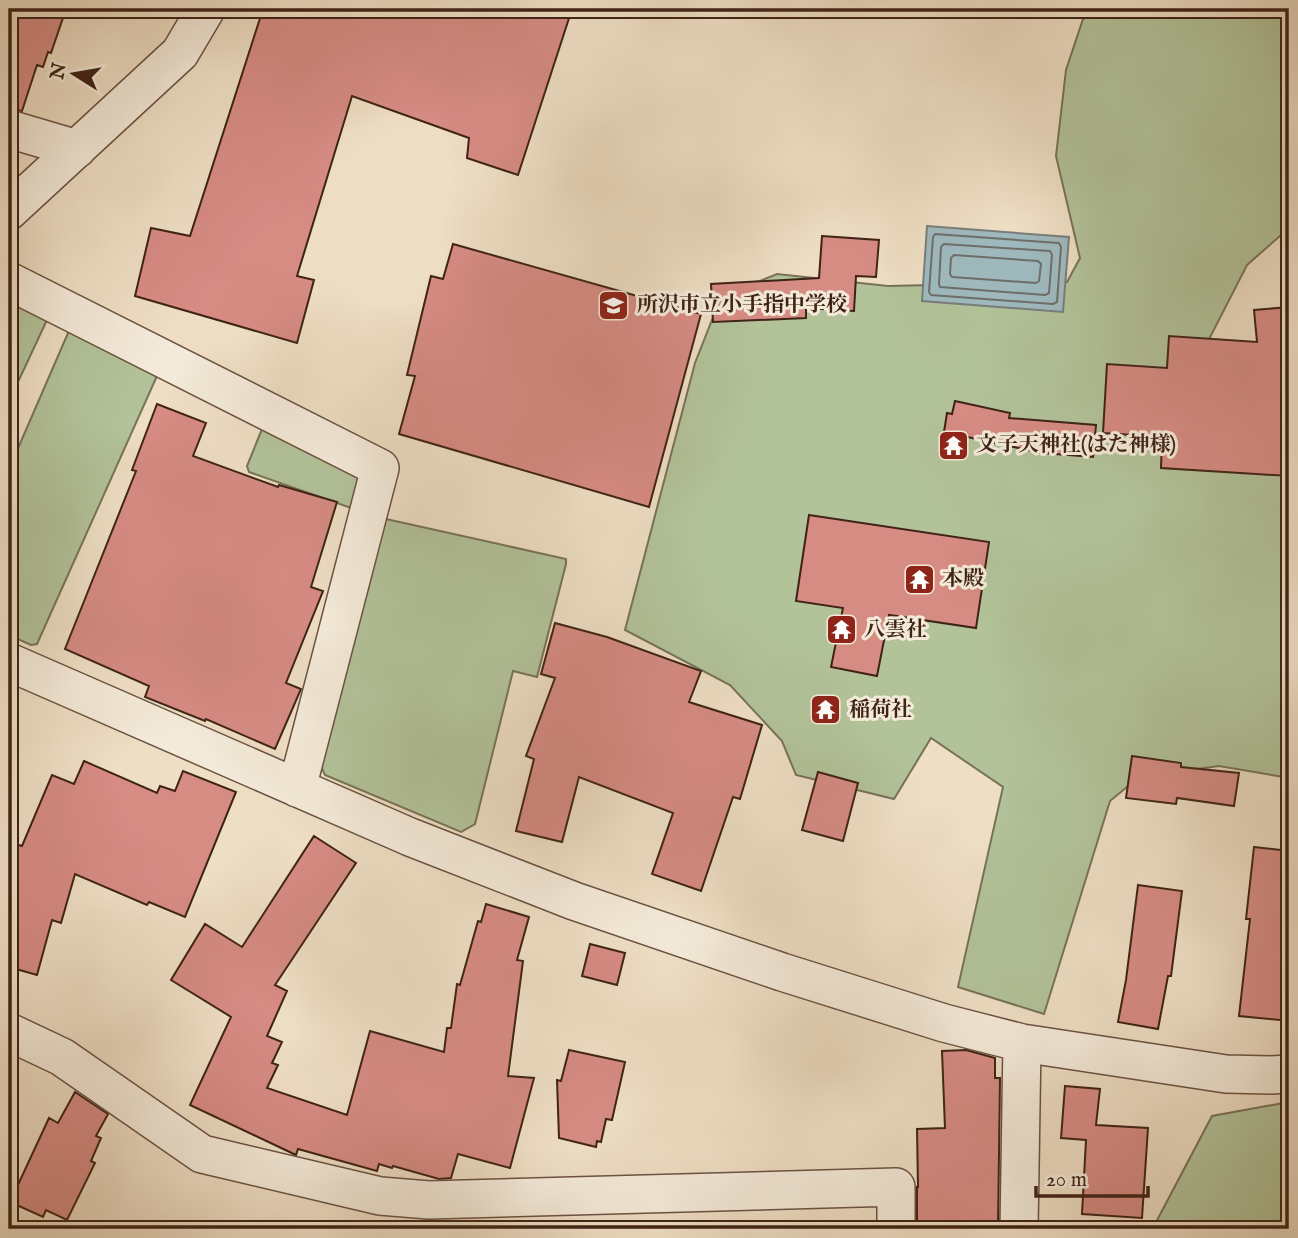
<svg xmlns="http://www.w3.org/2000/svg" width="1298" height="1238" font-family="'IM FELL English','Noto Serif JP',serif">
<style>
.green{fill:#b2c299;stroke:#787258;stroke-width:2}
.water{fill:#9eb9be;stroke:#787d7b;stroke-width:2}
.lines{fill:none;stroke-linecap:round;stroke-linejoin:round}
.shore{stroke:#6e6e6a;stroke-width:2}
.building{fill:#d68b83;stroke:#3f2316;stroke-width:2}
.minor-casing{stroke:#6b5242;stroke-width:40}
.minor{stroke:#f4ead9;stroke-width:37}
.labels{text-anchor:middle;dominant-baseline:central;stroke-width:6;stroke-linejoin:round;paint-order:stroke}
.poi-label{font-size:21px;font-weight:bold;fill:#3f2316;stroke:#f4ead9;text-anchor:start}
</style>
<rect width="100%" height="100%" fill="#eedec4"/>
<filter id="stains"><feTurbulence type="fractalNoise" baseFrequency=".00286" numOctaves="4"/><feColorMatrix values="0 0 0 0 .2 0 0 0 0 .09 0 0 0 0 .02 0 0 0 .5 -.17"/></filter>
<radialGradient id="worn" r=".72"><stop offset=".6" stop-color="#630" stop-opacity="0"/><stop offset="1" stop-color="#630" stop-opacity=".3"/></radialGradient>
<path class="green" d="M1104,9h185v219l-42,37 -62,121 21,67 83,12v313l-70,-12 -80,11 -29,24 -66,213 -86,-27 45,-200 -72,-49 -37,61 -98,-24 -14,-34 -52,-56 -105,-55 70,-267 26,-66 56,-23 111,12 179,-4 13,-24 -24,-102 10,-86 17,-51z
M9,295l37,20v7l-27,58 -10,-5z
M76,330l81,46 -120,268 -6,1 -22,-10v-132l7,-15 -7,-3v-16l59,-136z
M268,425l94,47 -11,36 -102,-36 -2,-6 15,-37z
M377,517l189,42v5l-29,113 -24,-6 -38,153 -14,8 -136,-57 -7,-15z
M1289,1102v127h-190l55,-3 58,-110z"/>
<path class="water" d="M927,226l142,11 -6,75 -141,-11z"/>
<g class="lines">
<path class="shore" d="M935,234l124,9 2,4 -4,55 -4,2 -122,-9 -2,-3 4,-55z
M944,244l106,7 2,4 -3,38 -4,2 -105,-8 -1,-3 2,-37z
M954,255l84,6 3,3 -2,17 -3,2 -84,-6 -2,-3 1,-16z"/>
</g>
<path class="building" d="M19,9h47l-15,44 -3,-1 -5,15 -6,-2 -15,46 -13,-2v-71z
M263,9h309l-54,166 -51,-17 2,-20 -117,-42 -55,180 17,4 -17,63 -162,-47 16,-68 39,8z
M822,236l57,4 -3,37 -20,-1 -2,35 -48,-3v10l-93,4 -2,-38 108,-6z
M453,244l248,70 -52,193 -250,-73 16,-58 -8,-1 24,-99 12,3z
M1289,307v169l-128,-8 1,-31 -59,-4 4,-69 60,4 2,-32 88,6 -3,-32z
M955,401l55,12 -1,5 87,7 -3,32 -51,-4 -98,-21 3,-19 5,1z
M157,404l49,19 -13,33 85,31 1,-2 58,17 -26,85 12,4 -37,92 15,6 -26,60 -69,-30 -1,2 -60,-24 4,-11 -84,-37 71,-178 -4,-1z
M809,515l180,27 -13,86 -87,-13 -12,61 -46,-9 12,-59 -47,-7z
M555,623l52,14 94,34 -12,31 73,23 -22,74 -7,-2 -32,94 -49,-17 21,-61 -94,-36 -17,65 -46,-11 18,-72 -8,-3 29,-78 -14,-4z
M1132,756l49,7v4l58,6 -5,33 -57,-8 -1,6 -50,-6z
M84,761l73,32 3,-7 15,5 8,-20 53,21 -51,125 -36,-15 -2,3 -72,-31 -14,49 -9,-3 -15,55 -28,-8v-125l13,4 30,-71 22,9z
M818,772l40,11 -15,58 -41,-11z
M314,836l42,27 -81,122 12,6 -20,45 15,6 -10,21 6,2 -11,23 80,27 23,-84 74,21 3,-24h4l6,-44 3,1 18,-64 3,1 5,-18 43,13 -12,43 6,1 -15,115 26,2 -24,90 -52,-14 -7,24 -12,1 -46,-13 -1,2 -13,-4 -2,7 -79,-22 -2,6 -106,-50 41,-88 -60,-37 34,-56 37,23z
M1254,847l35,4v170l-50,-5 11,-97h-4z
M1138,885l44,6 -11,85h-3l-10,53 -40,-7 8,-42z
M590,944l35,9 -8,32 -35,-9z
M569,1050l56,12 -13,58 -6,-1 -5,23 -4,-1 -1,6 -37,-9 -2,-58 4,1z
M966,1050l29,8v20h5l-2,151h-81v-42h1l-1,-58 28,-1 -3,-77z
M1065,1086l35,3 -4,36 52,3 -6,90 -60,-4 4,-74 -25,-2z
M75,1092l33,22 -12,22 5,2 -10,23 4,2 -28,57 -21,-10 -3,7 -33,-15 39,-84 9,5z"/>
<g class="lines">
<defs>
<path id="minor" d="M9,129l68,20
M9,211l171,-158 26,-44
M9,281l371,187 -83,320
M9,662l401,175 164,64 208,71 162,51 78,20 204,31 44,1 19,-1
M9,1032l53,25 140,97 178,42 49,4 467,-13v42
M1019,1229l3,-186"/>
</defs>
<use href="#minor" class="minor-casing"/>
<use href="#minor" class="minor"/>
</g>
<defs>
<symbol id="school-square" viewBox="-11 -11 22 22"><rect x="-9" y="-9" width="18" height="18" rx="4" fill="#8f2418" stroke="#f4ead9"/><path d="M0-5L7-2L0 1L-7-2ZM-4 1L0 2.5L4 1V4Q0 6-4 4Z" fill="#fff"/></symbol>
<symbol id="temple-square" viewBox="-11 -11 22 22"><rect x="-9" y="-9" width="18" height="18" rx="4" fill="#8f2418" stroke="#f4ead9"/><path d="M0-6L5-2H3V0L6.5 2.5H4V6H1.5V3h-3V6H-4V2.5H-6.5L-3 0V-2H-5Z" fill="#fff"/></symbol>
</defs>
<g fill-rule="evenodd">
<use href="#school-square" x="596" y="288" width="35" height="35"/>
<use href="#temple-square" x="936" y="428" width="35" height="35"/>
<use href="#temple-square" x="902" y="562" width="35" height="35"/>
<use href="#temple-square" x="824" y="612" width="35" height="35"/>
<use href="#temple-square" x="808" y="692" width="35" height="35"/>
</g>
<g class="labels">
<g class="poi-label">
<text x="637" y="305">所沢市立小手指中学校</text>
<text x="976" y="445">文子天神社(はた神様)</text>
<text x="942" y="579">本殿</text>
<text x="864" y="630">八雲社</text>
<text x="849" y="710">稲荷社</text>
</g>
</g>
<rect width="1298" height="1238" fill="none" stroke="#eedec4" stroke-width="35"/>
<rect x="10" y="10" width="1277" height="1217" fill="none" stroke="#3f2316" stroke-width="3.5"/>
<rect x="18" y="18" width="1263" height="1203" fill="none" stroke="#3f2316" stroke-width="2"/>
<g transform="translate(74 74) rotate(281)" stroke="#f4ead9" stroke-width="5" paint-order="stroke">
<path d="M0-5L12 26L0 18L-12 26Z" fill="#3f2316"/>
<text y="-10" font-size="19" font-weight="bold" text-anchor="middle" fill="#3f2316">N</text>
</g>
<path d="M1036 1186v10h112v-10" fill="none" stroke="#3f2316" stroke-width="3.5"/>
<text x="1046" y="1186" font-size="21" fill="#3f2316" stroke="#f4ead9" stroke-width="5" paint-order="stroke">20 m</text>
<rect width="100%" height="100%" filter="url(#stains)"/>
<rect width="100%" height="100%" fill="url(#worn)"/>
</svg>
